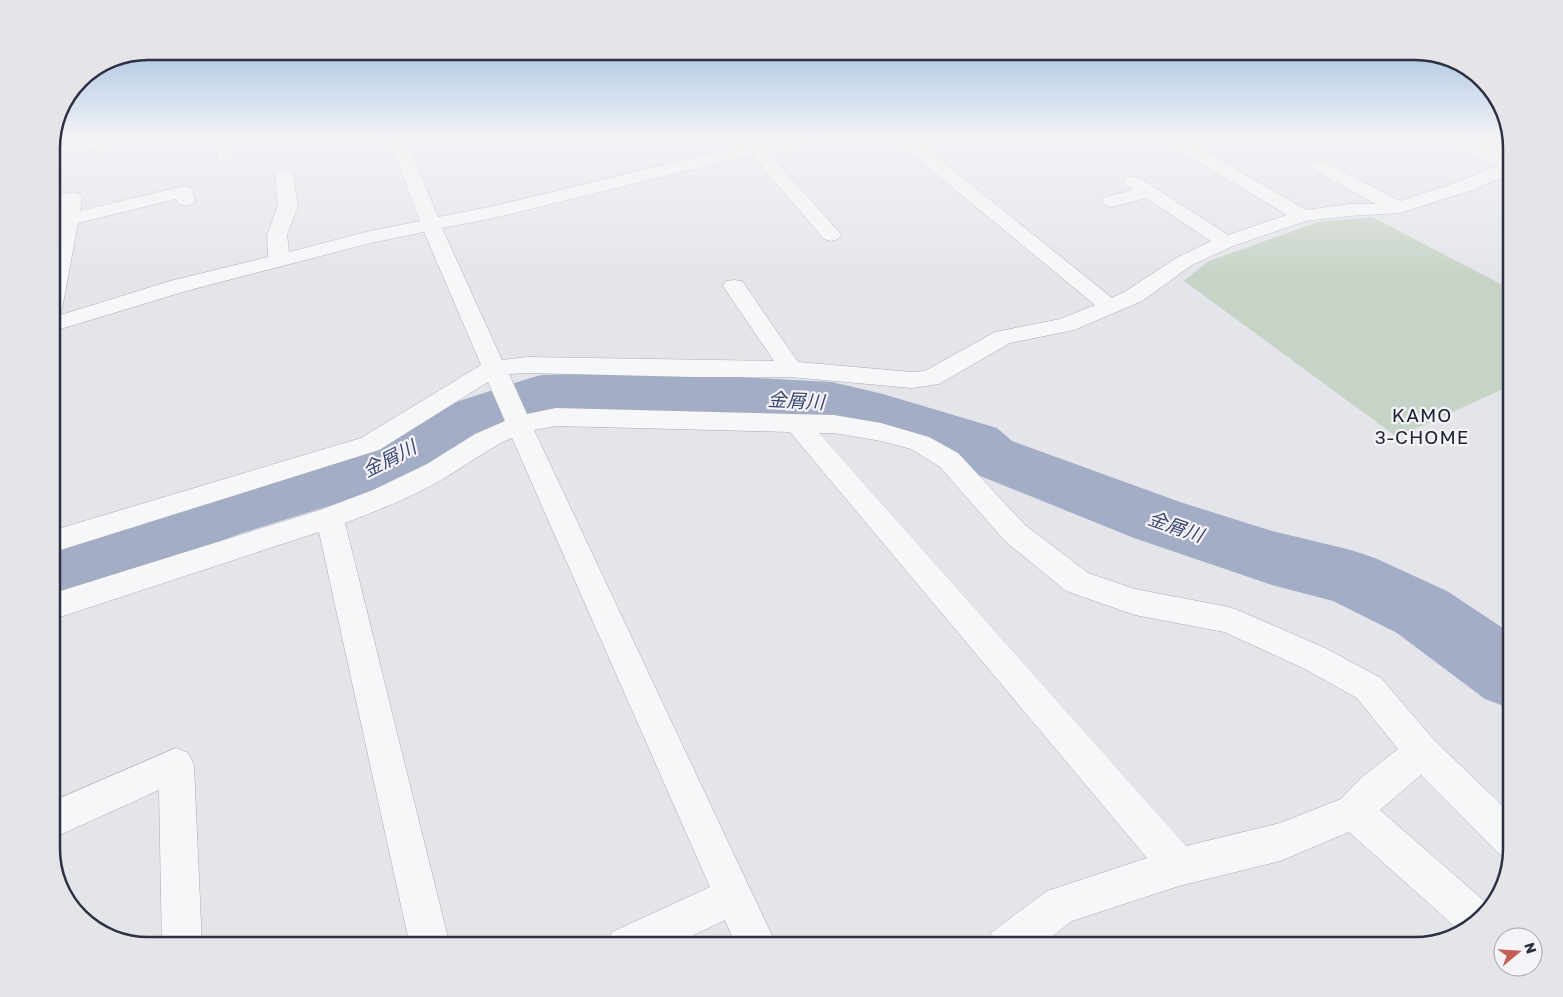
<svg xmlns="http://www.w3.org/2000/svg" width="1563" height="997" font-family="'Golos Text','Noto Sans JP',sans-serif">
<style>
.green{fill:#c7d3c6}
.lines{fill:none;stroke-linecap:round;stroke-linejoin:round}
.river{fill:#a3adc6;fill-rule:evenodd}
.minor-casing{stroke:#a9abb4;stroke-width:1}
.minor{fill:#f6f7f9;fill-rule:evenodd}
.labels{text-anchor:middle;dominant-baseline:central;stroke-width:4.5;stroke-linejoin:round;paint-order:stroke}
.water-label{font-size:19px;font-style:italic;fill:#3c4871;stroke:#f4f4f8}
.neighbourhood-label{font-size:19px;letter-spacing:1px;fill:#1f2232;stroke:#f4f4f8}
.rim{fill:none;stroke:#2d3041;stroke-width:2.5}
</style>
<rect width="100%" height="100%" fill="#e4e5ea"/>
<path class="green" d="M1372,217l140,73v95l-115,52 -213,-156 25,-20 109,-39z"/>
<g class="lines">
<path class="river" d="M640,372l192,10 51,12 114,34 15,13 168,61 92,29 79,19 24,8 72,33 65,43v75l-27,-10 -88,-66 -64,-32 -61,-16 -138,-47 -166,-67 -13,-13 -123,-38 -192,-10 -94,3 -60,21 -112,58 -135,42 -70,27 -98,32 -20,3v-54l20,-3 62,-18 83,-29 116,-33 112,-53 77,-25 20,-6z"/>
<defs>
<path id="minor" d="M105,137h32l-3,4 -83,17v-10z
M216,137h16l3,19 -3,4 -6,1 -6,-1 -3,-4z
M388,137h17l33,80 51,-10 266,-64 30,-6h28l-2,4 -44,10 71,80 3,4 -3,4 -7,2 -7,-2 -72,-84 -263,64 -47,9 60,132 26,-3 246,4 -51,-75 3,-5 8,-1 8,1 56,81 114,10 13,-1 70,-39 65,-13 35,-14 -199,-164 -2,-4h18l200,161 14,-7 52,-34 33,-16 -65,-43 -34,9 -7,-2 -3,-4 3,-4 28,-7 -9,-8 2,-4 7,-2 7,2 88,57 59,-20 -124,-74 -2,-4h20l125,73 43,-6h27l-64,-35 -3,-4 3,-4 6,-1 6,1 76,40 58,-19 40,-17 -58,-24 -2,-4h22l52,21v15l-40,17 -72,23 -51,3 -43,5 -73,25 -41,19 -50,36 -68,29 -64,13 -71,41 -27,4 -121,-11h-97l-166,-4 -19,1 18,40 29,-6 278,7 47,8 48,14 29,16 67,72 63,48 47,16 94,18 11,4 85,37 56,30 53,62 78,75v35l-3,8 -10,-4 -78,-79 -41,35 111,97 -29,26 -113,-101 -69,29 -101,25 -107,35 -33,25h-53l6,-14 55,-41 100,-33 -357,-426 -234,-6 -22,4 243,516h-41l-11,-26 -54,26h-65l6,-14 98,-45 -198,-449c-24,10 -43,26 -66,39 -31,19 -67,33 -101,46l105,423h-40l-91,-414 -268,88v-26l269,-84 53,-20 54,-26 48,-30 30,-13 -17,-39 -109,68 -328,103v-22l310,-93 120,-73 -57,-133 -53,11 -185,48 -135,41v-14l119,-37 98,-24 -1,-22 11,-29 -3,-31 3,-4 6,-1 6,1 3,4 5,31 -11,29 2,17 81,-21 50,-10zM819,433h15l47,8 30,8 29,18 65,74 61,50 69,24 89,17 79,36 54,30 41,51 -37,29 -20,21 -61,24 -94,23z
M1049,137h19l-3,4 -6,1 -7,-1z
M1263,137h22l7,5 -3,4c-9,2 -20,-1 -26,-9z
M184,186l7,2 4,12 -2,4 -7,2 -7,-2 -3,-5 -98,24 -16,86 -3,5 -8,2v-61l11,-49 -11,3v-12l22,-5 7,2 2,4 -2,13z
M176,748l12,5 6,12 8,181h-40l-3,-156 -108,49v-37z"/>
</defs>
<use href="#minor" class="minor-casing"/>
<use href="#minor" class="minor"/>
</g>
<linearGradient id="sky" x2="0" y2="1"><stop stop-color="#8cb1da"/><stop offset="0.5" stop-color="#f3f3f6"/><stop offset="1" stop-color="#f3f3f6" stop-opacity="0"/></linearGradient>
<rect width="1563" height="276" fill="url(#sky)"/>
<g class="labels">
<g class="water-label">
<text transform="translate(796 400) rotate(3)">金屑川</text>
<text transform="translate(389 458) rotate(-27)">金屑川</text>
<text transform="translate(1176 526) rotate(19)">金屑川</text>
</g>
<g class="neighbourhood-label">
<text x="1422" y="414">KAMO<tspan x="1422" dy="22">3-CHOME</tspan></text>
</g>
</g>
<path d="M0 0H1563V997H0ZM148 60H1415A88 88 0 0 1 1503 148V849A88 88 0 0 1 1415 937H148A88 88 0 0 1 60 849V148A88 88 0 0 1 148 60Z" fill="#e4e4e9" fill-rule="evenodd"/>
<path class="rim" d="M148 60H1415A88 88 0 0 1 1503 148V849A88 88 0 0 1 1415 937H148A88 88 0 0 1 60 849V148A88 88 0 0 1 148 60Z"/>
<g transform="translate(1518 952) rotate(72)"><circle r="24" fill="#f4f4f8" stroke="#a4a6af"/>
<path d="M0-4L9 19L0 12L-9 19Z" fill="#c15e58"/>
<text y="-8" font-size="14" font-weight="bold" text-anchor="middle" fill="#2d3041">N</text>
</g>
</svg>
